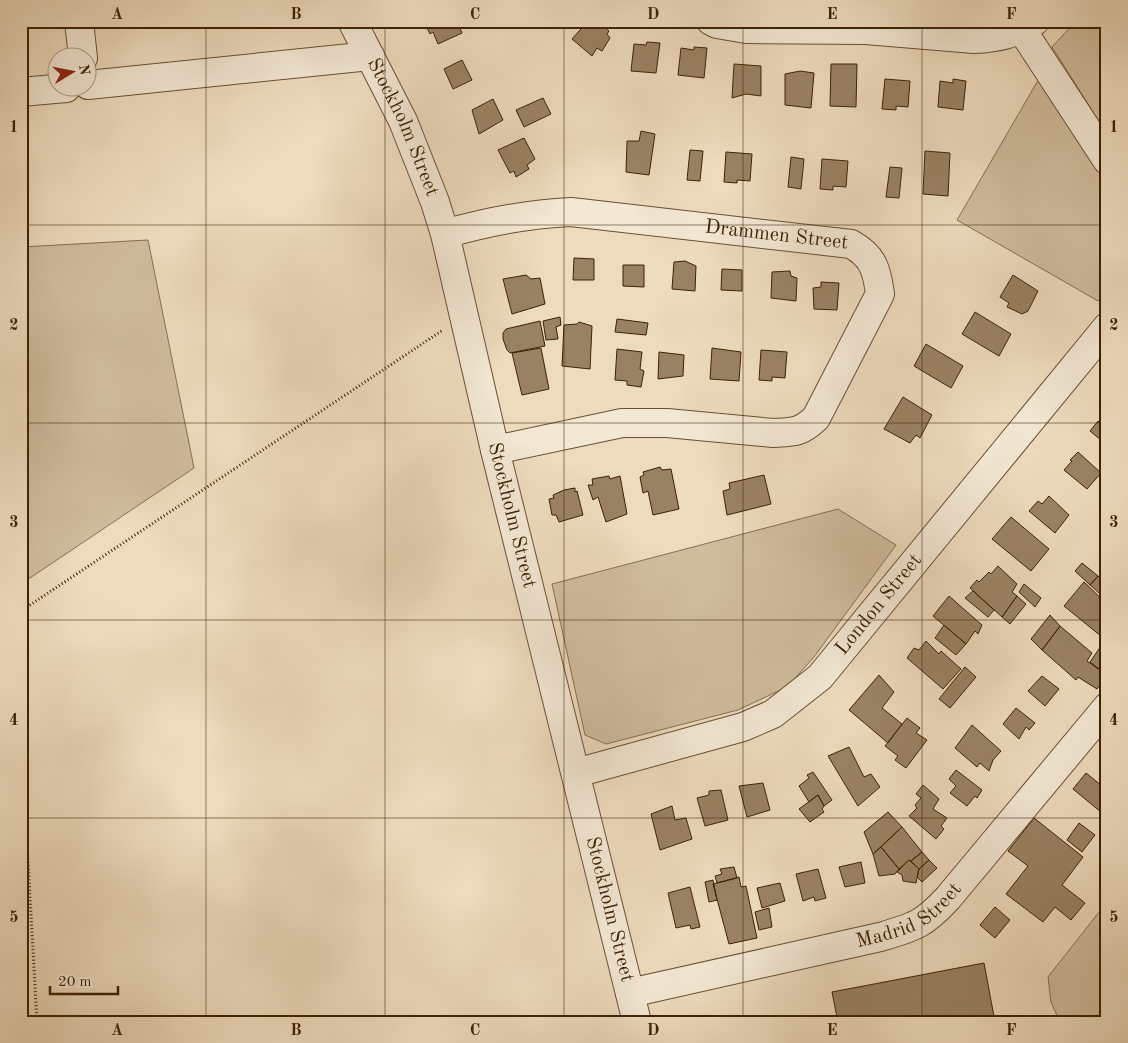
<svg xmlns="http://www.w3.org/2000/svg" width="1128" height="1043" font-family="'Old Standard TT',serif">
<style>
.grass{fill:#cfbc9d;stroke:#866f50}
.building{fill:#998263;stroke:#3d2202}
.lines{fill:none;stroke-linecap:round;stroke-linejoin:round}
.minor-casing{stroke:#695031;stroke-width:30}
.path{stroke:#3d2202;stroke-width:3;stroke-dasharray:1 2.5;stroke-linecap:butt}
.minor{stroke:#f3e8d4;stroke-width:28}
.grid{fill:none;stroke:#3d2202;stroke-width:1;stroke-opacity:0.55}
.labels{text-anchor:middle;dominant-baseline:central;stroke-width:4.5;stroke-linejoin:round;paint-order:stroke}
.street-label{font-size:20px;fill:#3d2202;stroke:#f3e8d4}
.neatline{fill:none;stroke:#3d2202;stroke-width:2}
.grid-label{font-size:16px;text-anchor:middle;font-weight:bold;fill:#3d2202}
</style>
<rect width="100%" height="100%" fill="#eddbbd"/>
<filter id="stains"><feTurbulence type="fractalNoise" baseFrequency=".004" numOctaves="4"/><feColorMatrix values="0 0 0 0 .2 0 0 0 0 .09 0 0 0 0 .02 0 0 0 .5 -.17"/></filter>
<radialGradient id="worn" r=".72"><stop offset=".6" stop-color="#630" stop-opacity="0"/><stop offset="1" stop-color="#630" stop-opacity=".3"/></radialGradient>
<path class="grass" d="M1076,21h31v113l-55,-87z
M1040,77l67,101v112l-9,11 -141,-81z
M148,240l46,228 -173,116v-337z
M838,509l58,36 -82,112 -27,30 -49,23 -132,34 -21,-9 -33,-151z
M1107,902v120h-47l-9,-20 -3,-25z"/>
<path class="building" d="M457,21l5,12 -24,11 -5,-12 -3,2 -6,-12z
M588,21h10l11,10 -2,3 3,4 -8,13 -5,-3 -5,8 -20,-17z
M647,42l13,1 -4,30 -25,-2 3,-27 12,1z
M694,47l13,1 -3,30 -26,-3 3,-27 13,2z
M462,60l10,20 -19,9 -9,-20z
M734,64l27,2v30l-15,-2 -14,4z
M831,64h26l-1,43 -26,-1z
M800,71l14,2 -3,35 -26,-3v-31z
M885,79l25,2 -2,26 -12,-1v4l-14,-1z
M953,79l13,2 -3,29 -25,-3 2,-26 13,2z
M543,98l8,16 -27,13 -8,-17z
M493,99l10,21 -24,14 -7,-24z
M641,131l14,3 -6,41 -23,-3 1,-31h12z
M524,138l11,21 -8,6 2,4 -13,8 -2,-6 -4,2 -12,-23z
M690,150l13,1 -3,30 -13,-1z
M925,151l25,2 -2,43 -25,-2z
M726,152l26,2 -2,27 -13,-1v3l-13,-1z
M791,157l13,2 -3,30 -13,-2z
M822,159l26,2 -2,26 -13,-1v4l-13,-1z
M890,167l12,1 -3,30 -13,-1z
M574,258l20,1v21h-21z
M685,261l11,5 -1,25 -23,-2 2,-27z
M623,265h21v22l-21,-1z
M722,269l20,1v21l-21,-1z
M790,271l1,5 6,2 -1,23 -25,-3 1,-26z
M526,275l5,4 9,-1 5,26 -33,10 -9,-35z
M1013,275l25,16 -10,20 -6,3 -15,-7 2,-4 -9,-6z
M821,282l18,1 -2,27 -23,-1 -1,-21 8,-1z
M975,312l36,22 -12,22 -37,-22z
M560,317l1,8 -5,2 2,12 -12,1 -3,-19z
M617,319l31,4 -2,12 -31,-3z
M540,321l5,25 -35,7 -3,-3 -4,-11v-6l3,-4z
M579,322l13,4 -2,43 -28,-3 2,-41 13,-1z
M926,344l37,22 -12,22 -37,-22z
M541,348l8,41 -27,6 -10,-42z
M712,348l29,4 -2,29 -29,-2z
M617,349l25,3 -2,17 4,2 -3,16 -14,-2v-4l-12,-1z
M761,350l26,2 -2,26 -13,-1v4l-13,-1z
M659,352l25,3 -1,21 -25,3z
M903,397l29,18 -12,23 -4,-3 -6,8 -26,-14z
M1106,417l1,1v27l-17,-14 8,-10 2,2z
M1078,452l23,21 -14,16 -23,-19 8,-9 -2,-1z
M660,467l2,3 9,-1 8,40 -26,6 -5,-24 -5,2 -3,-16 4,-2 -1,-3z
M764,475l7,29 -44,11 -4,-24 7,-2 -1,-6z
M609,476l1,3 10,-3 7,38 -21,8 -8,-25 -5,3 -5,-15h5l-1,-6z
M575,488v4l2,-1 6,24 -24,7 -3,-7h-4l-3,-16 5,-1 -1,-3 11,-5z
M1049,496l20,19 -14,18 -26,-22 9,-10 4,3z
M1011,517l38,32 -18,22 -39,-32z
M1082,563l16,13 -8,9 -15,-14z
M998,566l19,18 -5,8 5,4 -15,21 -32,-29 7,-8 2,2 10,-10 2,2z
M1098,576l9,9v15l-17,-15z
M1084,582l23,22v37l-43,-35z
M1024,584l17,14 -6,9 -16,-15z
M973,591l21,19 -6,7 -23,-19z
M949,596l33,29 -4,9 -3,-3 -9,13 -33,-28z
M1017,596l9,8 -16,20 -8,-7z
M1050,615l10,11 -18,24 -11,-11z
M944,625l22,19 -10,11 -21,-17z
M1060,626l32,27 -5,8 20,14 -10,14 -19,-12 -2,3 -34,-30z
M926,641l13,13 2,-3 20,18 -18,20 -36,-31 7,-10 5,2z
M1101,646l6,5v24l-17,-13z
M965,667l11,10 -26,31 -11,-9z
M879,675l15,17 -12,16 20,16 -14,19 -39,-33z
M1042,676l17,13 -14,17 -17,-15z
M1016,708l19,15 -6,7 -3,-3 -7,12 -16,-15z
M907,718l13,10 -4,5 11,7 -21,28 -11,-8 3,-4 -13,-10z
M972,725l29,26 -8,9 -4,11 -9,-8 -3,4 -22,-19z
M849,747l15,30 7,-3 9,13 -22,19 -30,-50z
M956,770l26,20 -5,8 -2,-2 -8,10 -17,-13 6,-7 -7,-7z
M813,772l19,28 -8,6 -6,-11 -9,7 -10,-16 10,-8 -2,-3z
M1086,773l21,17v27l-34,-28z
M763,783l7,27 -23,7 -8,-31z
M923,785l16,14 -6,10 14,9 -6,8 3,3 -8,10 -27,-23 8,-8 -2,-3 6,-7 -5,-4z
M721,790l7,30 -23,6 -8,-28 12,-3v-4z
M818,795l6,11 -2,3 2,3 -14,10 -11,-13z
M672,806l3,14 11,-2 6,21 -32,11 -9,-36z
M888,812l14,15 -29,27 -9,-22z
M1034,818l49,39 -21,28 23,18 -14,17 -16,-13 -12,15 -37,-28 22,-28 -20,-15z
M1079,823l16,12 -13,17 -15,-12z
M902,827l20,25 -11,9 -2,-1 -10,9 -18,-22z
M881,847l18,22 -4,5 -16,2 -6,-22z
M922,852l7,8 -10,9 -8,-8z
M909,860l10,9 -3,14 -13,-2 -1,-6 -5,-3z
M929,860l8,8 -15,14 -5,-5 2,-8z
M861,862l4,21 -20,4 -6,-20z
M734,867l3,11 -20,5 -2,-7 7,-2 -2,-5z
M818,869l8,29 -11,3 -1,-4 -11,4 -7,-27z
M739,877l2,10 5,-1 11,52 -28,6 -16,-60z
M713,880l4,20 -8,2 -4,-20z
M780,883l5,18 -23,7 -5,-20z
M690,887l10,40 -9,2 -1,-4 -14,3 -8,-35z
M995,907l15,13 -15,18 -15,-13z
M769,908l3,19 -13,3 -4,-18z
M984,963l11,59h-157l-6,-30z"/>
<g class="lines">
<defs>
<g id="minor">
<path d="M79,21l4,37"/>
<path id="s1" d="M352,21l51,100 32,81 10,32 50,216 142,572"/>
<path d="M711,21l6,3 29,5 120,1 108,9c24,-1 41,-5 61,-18"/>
<path d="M1022,30l85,130"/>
<path d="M88,85l282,-29"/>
<path d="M21,92l45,-4"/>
<path id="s2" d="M445,234c41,-12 83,-20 126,-22l280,32c22,12 26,26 29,50l-64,124c-16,15 -22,14 -43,15l-106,-10h-45l-127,27"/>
<path id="s3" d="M576,773l167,-46 30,-13 47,-37 287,-350"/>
<path id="s4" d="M630,993l250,-56c34,-10 43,-12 68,-39l159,-191"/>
</g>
</defs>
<use href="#minor" class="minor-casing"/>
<path class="path" d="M21,611l422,-281
M21,736l16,286"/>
<use href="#minor" class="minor"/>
</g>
<path class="grid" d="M206,21v1001M385,21v1001M564,21v1001M743,21v1001M922,21v1001M21,225h1086M21,423h1086M21,620h1086M21,818h1086"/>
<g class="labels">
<g class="street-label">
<text stroke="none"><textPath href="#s1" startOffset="118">Stockholm Street</textPath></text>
<text stroke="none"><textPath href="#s2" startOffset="335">Drammen Street</textPath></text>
<text stroke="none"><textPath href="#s1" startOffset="522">Stockholm Street</textPath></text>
<text stroke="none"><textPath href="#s3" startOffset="359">London Street</textPath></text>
<text stroke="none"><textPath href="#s1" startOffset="928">Stockholm Street</textPath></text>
<text stroke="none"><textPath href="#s4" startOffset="292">Madrid Street</textPath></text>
</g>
</g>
<rect width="1128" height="1043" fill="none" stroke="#eddbbd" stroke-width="55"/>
<g transform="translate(72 72) rotate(80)"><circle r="24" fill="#f3e8d4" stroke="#aa9980"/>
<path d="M0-4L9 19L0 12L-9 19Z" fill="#8f2418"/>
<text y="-8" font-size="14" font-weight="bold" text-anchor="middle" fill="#3d2202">N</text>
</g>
<path d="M50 986v8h68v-8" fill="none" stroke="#3d2202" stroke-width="2.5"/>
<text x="58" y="986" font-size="15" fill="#3d2202" stroke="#f3e8d4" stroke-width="4" paint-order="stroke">20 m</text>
<rect x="28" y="28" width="1072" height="988" class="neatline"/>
<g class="grid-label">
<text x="117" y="19">A</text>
<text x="296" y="19">B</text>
<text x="475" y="19">C</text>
<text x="653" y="19">D</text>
<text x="832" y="19">E</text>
<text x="1011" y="19">F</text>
<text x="14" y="132">1</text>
<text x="1114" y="132">1</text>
<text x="14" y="330">2</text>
<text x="1114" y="330">2</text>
<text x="14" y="527">3</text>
<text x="1114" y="527">3</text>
<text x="14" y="725">4</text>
<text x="1114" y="725">4</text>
<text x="14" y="922">5</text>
<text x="1114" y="922">5</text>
<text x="117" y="1035">A</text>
<text x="296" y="1035">B</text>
<text x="475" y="1035">C</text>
<text x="653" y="1035">D</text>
<text x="832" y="1035">E</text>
<text x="1011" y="1035">F</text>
</g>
<rect width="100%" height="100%" filter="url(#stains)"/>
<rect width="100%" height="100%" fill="url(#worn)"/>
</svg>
